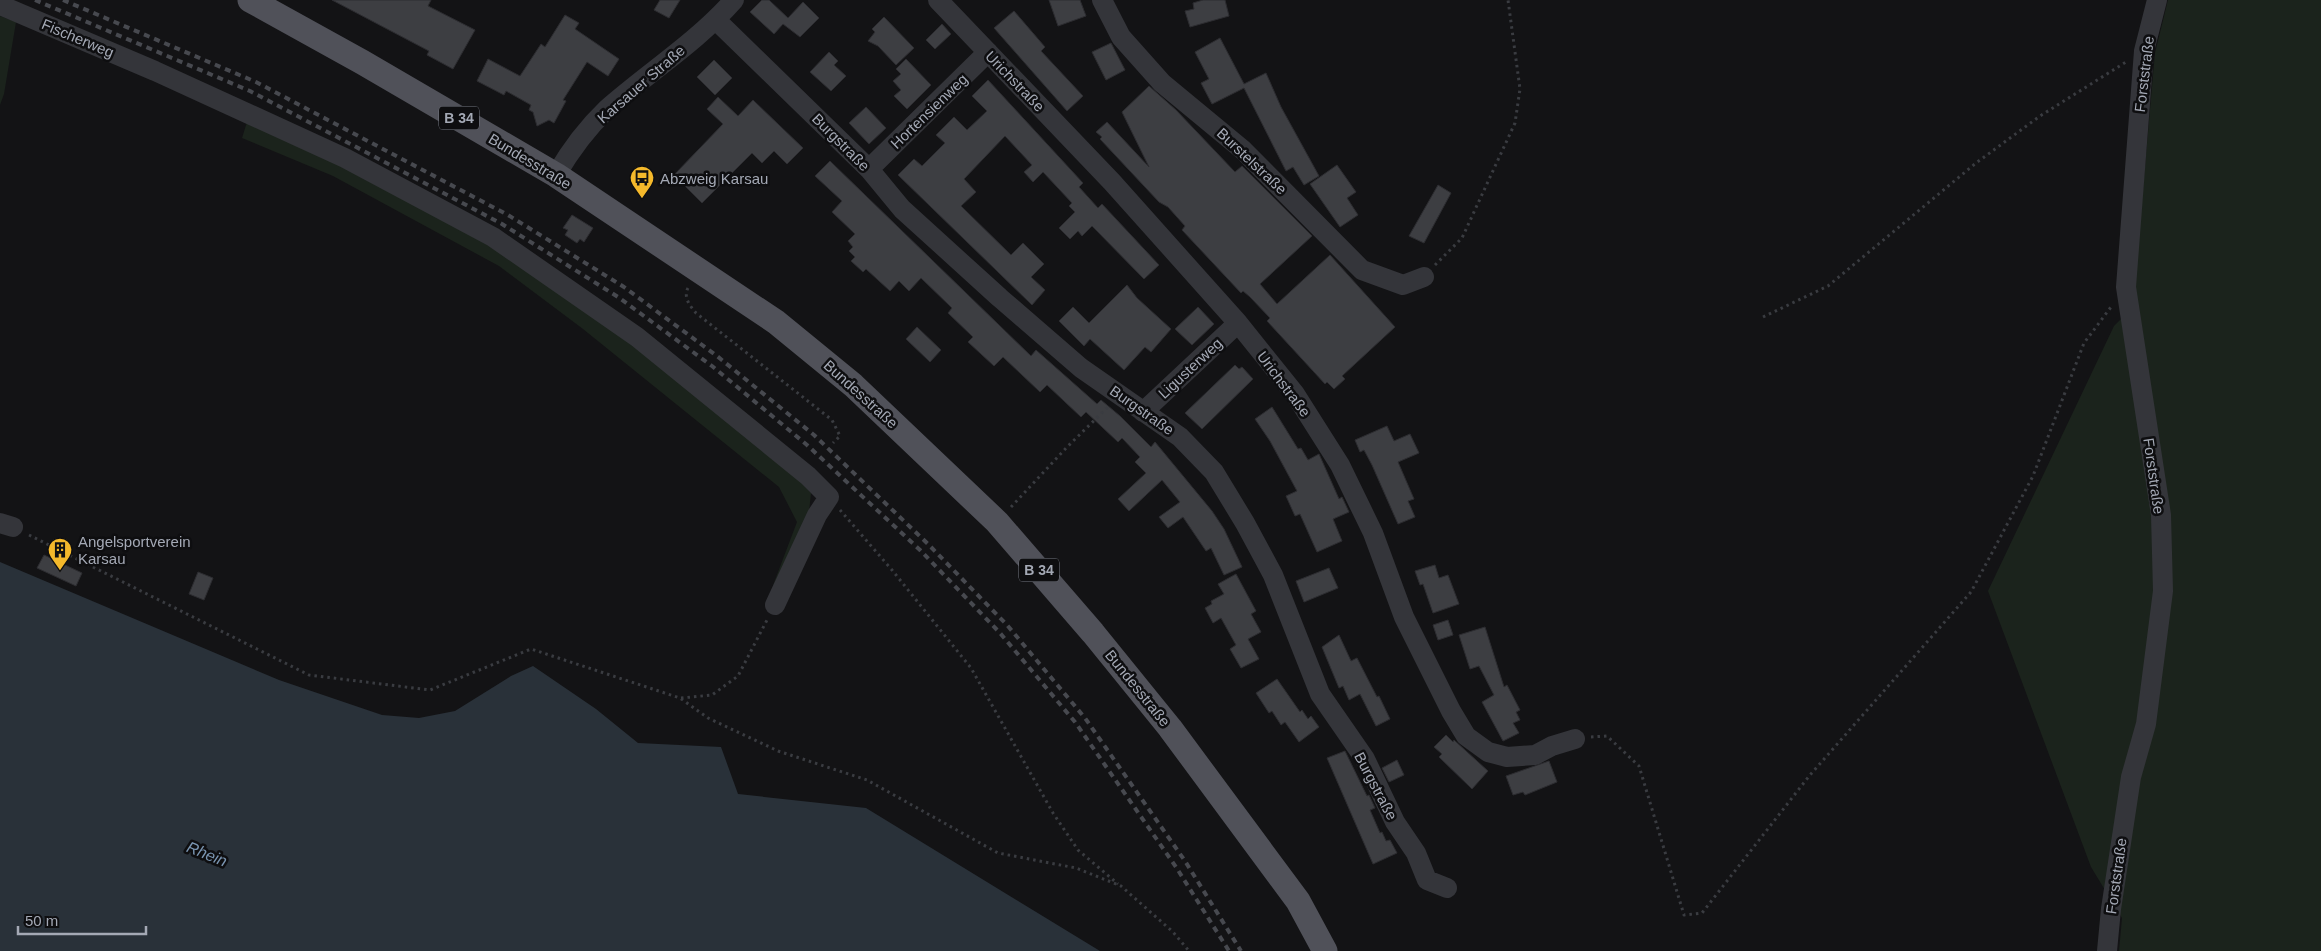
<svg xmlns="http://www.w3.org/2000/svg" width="2321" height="951" font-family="Helvetica,sans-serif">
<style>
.green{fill:#1b231c}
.water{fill:#293139}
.building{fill:#3d3e42;stroke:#2d2d31}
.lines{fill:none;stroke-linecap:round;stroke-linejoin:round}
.path{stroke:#3a3c41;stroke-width:3;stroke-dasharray:2.5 4;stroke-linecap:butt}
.minor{stroke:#34353a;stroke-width:20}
.major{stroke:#505159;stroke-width:25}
.rail{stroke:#47494f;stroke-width:4;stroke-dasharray:6 5;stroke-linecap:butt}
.labels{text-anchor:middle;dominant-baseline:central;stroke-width:5;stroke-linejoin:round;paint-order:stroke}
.shield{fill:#0e0e10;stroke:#777a84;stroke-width:1}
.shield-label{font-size:14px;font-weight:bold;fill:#a4a9b5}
.street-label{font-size:15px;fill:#a4a9b5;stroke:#0e0e10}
.poi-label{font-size:15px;fill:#a4a9b5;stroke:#0e0e10;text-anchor:start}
.water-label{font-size:16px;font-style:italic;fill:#7a95b1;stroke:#0e0e10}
</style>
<rect width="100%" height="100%" fill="#131315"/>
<path class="green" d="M2168,0h153v951h-202l3,-33 -31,-51 -103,-276 126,-265 22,-22 -1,-24 20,-227z
M0,16l16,6 -12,72 -4,11z
M247,122l139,64 164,95 237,186 24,26 -2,19 -37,76 25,-66 -18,-35 -196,-158 -84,-63 -166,-90 -91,-38z"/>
<path class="water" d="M0,562l279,118 103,35 37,3 36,-7 56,-35 22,-10 63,43 42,34 83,4 17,47 128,14 234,143h-1100z"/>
<path class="building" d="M332,0h99l-3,6 47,24 -22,39 -26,-14 2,-4z
M660,0h20l-11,18 -15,-8z
M762,0h7l19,18 15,-16 16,16 -19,19 -17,-13 -9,10 -24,-22z
M1049,0h31l6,16 -28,10z
M1203,0h22l4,16 -39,11 -5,-16 9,-2 -1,-6z
M1014,11l31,36 -4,4 42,45 -16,15 -73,-83z
M565,15l14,8 -4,6 44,30 -11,17 -21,-14 -24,38 3,1 -12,22 -5,-3 -12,6 -4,-14 -4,-2 2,-5 -25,-14 -2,4 -27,-14 11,-22 32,17 21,-32 4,3z
M884,17l30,31 -18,17 -18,-19 -10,-5 7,-9 -3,-3z
M942,24l9,10 -16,15 -9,-9z
M1220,38l24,46 22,-11 15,34 38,69 -15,9 -11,-18 -7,4 -42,-83 -32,16 -11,-21 8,-4 -14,-27z
M1111,43l14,27 -19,10 -14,-28z
M829,52l9,9 -4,4 12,11 -15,15 -21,-19z
M906,59l25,26 -24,24 -13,-13 7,-6 -8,-9 8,-7 -5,-5z
M714,60l18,18 -17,17 -18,-18z
M988,80l95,103 -4,4 19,21 4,-4 57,61 -15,14 -52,-53 -10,10 -4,-5 -8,8 -11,-11 16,-16 -6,-6 3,-3 -29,-31 -10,10 -9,-10 8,-7 -27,-29 -41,43 12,13 -15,14 50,49 12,-12 21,21 -13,13 14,13 -13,15 -134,-130 16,-16 8,7 23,-23 -9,-8 18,-18 13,13 20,-19 -15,-15z
M1149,86l27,24 59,62 7,-6 70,70 -52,48 17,20 53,-49 65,72 -53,49 3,3 -11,10 -7,-7 -2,2 -58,-63 3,-3 -20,-21 -7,-6 -2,2 -59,-63 3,-4 -17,-19 -9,-5 -59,-63 2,-2 -6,-5 11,-10 42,45 -27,-55z
M718,97l20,19 15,-16 50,48 -16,16 -13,-13 -12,12 -10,-10 -50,50 -28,-28 49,-51 -16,-15z
M866,107l20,21 -17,16 -20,-21z
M830,161l201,195 5,-6 61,54 4,-4 19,16 31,31 4,-5 57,69 12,18 18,38 -18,8 -13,-27 -5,3 -23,-34 -15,11 -9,-11 21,-15 -18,-22 -33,31 -11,-12 28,-26 -11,-11 5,-5 -18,-19 -4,4 -32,-30 -5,5 -34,-32 -7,7 -37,-35 -9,9 -26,-24 5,-5 -25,-24 4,-5 -31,-30 -12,13 -10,-10 -9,10 -24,-22 -3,3 -12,-11 4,-4 -6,-6 4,-4 -5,-6 7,-7 -23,-22 10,-11 -27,-25z
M1337,165l19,27 -9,6 11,17 -18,12 -30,-43z
M1438,185l13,8 -27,50 -15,-7z
M572,215l21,13 -9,14 -4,-3 -3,4 -12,-8 3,-5 -5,-2z
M1127,285l10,13 34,31 -20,23 -6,-5 -21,23 -34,-31 -6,7 -25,-25 14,-14 16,16z
M1198,307l16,17 -22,21 -17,-16z
M917,327l24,23 -11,12 -24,-23z
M1235,365l4,4 3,-2 11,12 -51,50 -17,-16z
M1272,407l26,42 3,-1 7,12 11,-6 20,45 3,-2 7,15 -16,7 9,22 -25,11 -17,-38 -5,2 -9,-20 11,-5 -27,-50 -15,-22z
M1387,426l7,15 16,-7 9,19 -21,9 16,37 -6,2 7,16 -17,7 -26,-59 -8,-15 -4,2 -5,-12z
M44,555l38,18 -6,13 -39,-18z
M1435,565l4,13 9,-3 11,29 -26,9 -10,-29 -3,1 -5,-14z
M1329,568l9,20 -34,14 -8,-21z
M198,572l15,6 -9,22 -15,-6z
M1236,574l20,37 -5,3 10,18 -13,7 11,20 -18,9 -11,-19 6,-4 -15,-27 -8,5 -8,-15 7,-4 -1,-3 13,-7 -6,-10z
M1448,620l5,15 -15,5 -5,-15z
M1485,627l19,60 3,-2 13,25 -4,2 4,8 -7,3 6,10 -16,8 -21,-39 12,-7 -15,-29 -9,3 -11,-34z
M1339,635l12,26 6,-3 20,39 2,-1 11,23 -14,7 -16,-32 -11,6 -6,-14 -4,2 -17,-41z
M1277,679l23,33 2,-2 6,9 3,-3 8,11 -20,15 -14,-20 -4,3 -9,-14 -3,2 -13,-20z
M1446,735l7,7 1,-2 34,31 -16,18 -33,-32 3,-3 -8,-7z
M1345,751l22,45 2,-1 6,13 -5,2 10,23 2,-1 4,9 4,-1 7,13 -24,11 -46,-106z
M1397,760l7,15 -15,7 -7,-14z
M1549,761l8,21 -32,13 -2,-3 -10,3 -7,-19z"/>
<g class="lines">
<path class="path" d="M1435,265l27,-27 53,-115 5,-34 -12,-89
M688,288c-5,9 2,18 8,25l136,107 8,16 -7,7
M1763,317l65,-31 148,-123 64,-47 86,-54
M1011,507l56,-60 41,-40
M840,510l52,60 79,98 82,145 25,37 40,34
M29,535l280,140 121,15 101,-41 149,49 28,20 70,33 89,29 131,73 78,15 45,18 52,46 16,19
M681,698l31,-3 26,-19 29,-56
M1591,737l16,-1 32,30 45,149 18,-2 108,-138 161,-183 62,-116 51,-133 27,-36"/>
<path class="minor" d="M938,0l174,182 126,141 57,71 45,71 33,68 31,84 47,94 15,25 22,16 19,5 28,-2 17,-9 23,-7
M1102,0l19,37 41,46 81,67 119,120 41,15 21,-8
M0,5l155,66 190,87 148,79 144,100 171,139 21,21 -12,18 -42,90
M716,20l153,149 33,40 98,89 81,70 99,69 34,35 31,51 28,52 47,119 45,65 30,63 21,31 11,27 20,8
M869,169l119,-117
M556,175c14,-24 31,-47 51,-66 42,-37 90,-67 127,-109
M1143,412l95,-89
M0,523l13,4
M2107,951l4,-42 20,-132 15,-53 17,-133 -2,-76 -35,-228 18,-236 13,-51"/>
<path class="major" d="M250,0l112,62 194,113 220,147 77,63 144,137 96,111 77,95 128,173 27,50"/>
<path class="rail" d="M35,0l215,91 252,133 116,73 94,69 95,79 113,105 80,83 75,89 101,145 53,84
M63,0l193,82 252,133 116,72 93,69 97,79 114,109 79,81 78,93 100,143 56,90"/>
</g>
<defs>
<symbol id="bus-pin" viewBox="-11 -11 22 30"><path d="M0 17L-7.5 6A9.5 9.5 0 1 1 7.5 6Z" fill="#f5b92b" stroke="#0e0e10"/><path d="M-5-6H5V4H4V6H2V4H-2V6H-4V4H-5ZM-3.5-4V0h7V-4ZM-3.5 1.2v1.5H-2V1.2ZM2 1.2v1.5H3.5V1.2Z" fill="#111"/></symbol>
<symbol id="building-pin" viewBox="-11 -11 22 30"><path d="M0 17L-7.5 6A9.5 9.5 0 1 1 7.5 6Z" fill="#f5b92b" stroke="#0e0e10"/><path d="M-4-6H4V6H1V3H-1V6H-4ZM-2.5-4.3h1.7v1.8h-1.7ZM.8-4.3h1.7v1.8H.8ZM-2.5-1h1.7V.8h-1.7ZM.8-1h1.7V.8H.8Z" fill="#111"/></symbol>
</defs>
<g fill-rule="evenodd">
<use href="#bus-pin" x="628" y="164" width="28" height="38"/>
<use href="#building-pin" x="46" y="536" width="28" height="38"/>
</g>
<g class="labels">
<g class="shield">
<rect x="439" y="106.5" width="40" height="23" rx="4"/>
<rect x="1019" y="558.5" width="40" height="23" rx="4"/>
</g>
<g class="shield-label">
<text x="459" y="118">B 34</text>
<text x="1039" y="570">B 34</text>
</g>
<g class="street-label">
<text transform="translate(78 38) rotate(23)">Fischerweg</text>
<text transform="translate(2144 74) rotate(-83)">Forststraße</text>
<text transform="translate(1015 81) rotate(46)">Urichstraße</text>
<text transform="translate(641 84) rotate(-41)">Karsauer Straße</text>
<text transform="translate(929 111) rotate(-44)">Hortensienweg</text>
<text transform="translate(841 142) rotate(45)">Burgstraße</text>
<text transform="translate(530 161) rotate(31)">Bundesstraße</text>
<text transform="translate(1252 161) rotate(43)">Burstelstraße</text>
<text transform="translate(1190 368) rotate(-43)">Ligusterweg</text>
<text transform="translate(1284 384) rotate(53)">Urichstraße</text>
<text transform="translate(861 394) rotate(42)">Bundesstraße</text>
<text transform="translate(1142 410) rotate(35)">Burgstraße</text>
<text transform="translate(2154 476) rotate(82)">Forststraße</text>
<text transform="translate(1138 688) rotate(51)">Bundesstraße</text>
<text transform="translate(1376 786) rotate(62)">Burgstraße</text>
<text transform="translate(2116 876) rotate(-82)">Forststraße</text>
</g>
<g class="poi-label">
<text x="660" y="178">Abzweig Karsau</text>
<text x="78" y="541">Angelsportverein<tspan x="78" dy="17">Karsau</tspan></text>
</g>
<g class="water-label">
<text transform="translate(207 854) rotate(22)">Rhein</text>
</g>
</g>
<path d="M18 926v8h128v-8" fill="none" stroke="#a4a9b5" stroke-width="2.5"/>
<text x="25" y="926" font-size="15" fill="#a4a9b5" stroke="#0e0e10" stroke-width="4" paint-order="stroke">50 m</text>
</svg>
